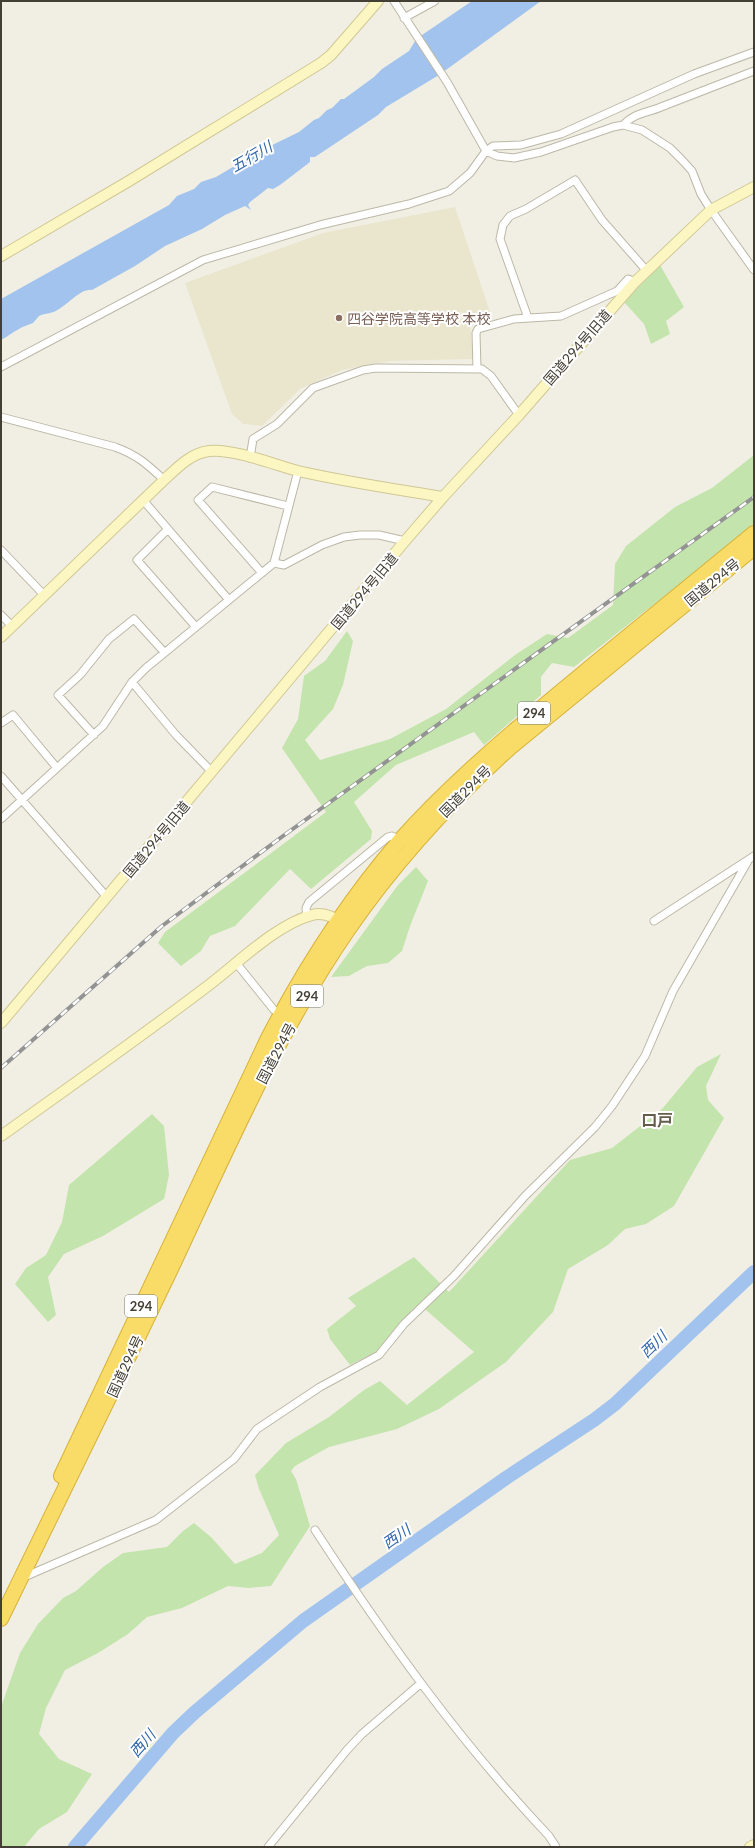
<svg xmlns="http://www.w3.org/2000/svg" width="755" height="1848" font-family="Lato,'Noto Sans JP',sans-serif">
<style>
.education{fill:#eae6ce}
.green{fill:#c4e4ad}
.water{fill:#a1c3ed}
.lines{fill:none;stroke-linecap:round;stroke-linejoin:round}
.river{stroke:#a1c3ed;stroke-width:14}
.street-casing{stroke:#bcb8a7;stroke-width:9}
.secondary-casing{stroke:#d0c895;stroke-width:12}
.highway-casing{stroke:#d7b238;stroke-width:16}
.street{stroke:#fff;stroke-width:7}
.secondary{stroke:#fcf6c2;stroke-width:10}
.highway{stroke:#f8dc67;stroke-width:14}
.rail-casing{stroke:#939393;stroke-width:4}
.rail{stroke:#fff;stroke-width:2.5;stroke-dasharray:8;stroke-linecap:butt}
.education-dot{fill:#8d6e63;stroke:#fff;stroke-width:1.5}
.labels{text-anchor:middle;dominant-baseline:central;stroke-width:4;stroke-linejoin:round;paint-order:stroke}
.shield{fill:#fff;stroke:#7b7971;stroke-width:1}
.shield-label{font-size:13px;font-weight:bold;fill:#433f34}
.education-label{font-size:14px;fill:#785e54;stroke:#fff;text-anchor:start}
.street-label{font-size:14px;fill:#433f34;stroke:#fff}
.water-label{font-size:15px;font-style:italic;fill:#3266aa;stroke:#fff}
.quarter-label{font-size:16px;font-weight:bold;fill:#655e4c;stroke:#fff}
</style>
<rect width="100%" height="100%" fill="#f1efe4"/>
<path class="education" d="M455,207l36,108 -21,7 3,37 -83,2 -48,9 -42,19 -38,37 -19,-2 -11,-10 -47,-131 138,-50z"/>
<path class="green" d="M660,265l24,42 -18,14 4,13 -19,10 -7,-20 -20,-22z
M754,455v68l-3,5 -177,139 -22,-4 -11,14v18l-57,50 -10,-13 -78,33 -42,37 18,29 -1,8 -60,50 -21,-20 -55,57 -25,10 -9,15 -20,15 -23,-23 7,-11 161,-120 -44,-64 16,-29 6,-43 21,-15 22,-30 6,10 -10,44 -10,24 -28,31 15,20 70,-21 56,-30 69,-54 32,-21 21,4 45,-33 2,-41 11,-18 49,-39 37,-19z
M416,867l12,14 -18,45 -8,25 -14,12 -21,3 -18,10 -18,1 67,-92z
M721,1054l-15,32 2,14 16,18 -50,88 -28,18 -21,5 -17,16 -40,24 -15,43 -47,50 -67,47 -42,20 -68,18 -34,19 -4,5 5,8 14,47 -39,60 -22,2 -21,-2 -46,22 -35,9 -19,17 -30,19 -33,17 -19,38 -7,26 20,25 33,15 -25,38 -28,17 -15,18h-23v-140l19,-54 18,-29 25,-26 13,-7 27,-24 20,-14 44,-6 16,-16 11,-8 17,14 24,27 27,-11 17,-18 -20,-46 -4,-14 31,-32 43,-26 35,-27 16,-9 27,24 67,-53 -55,-48 -43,48 -26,13 -20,-26 -3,-10 29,-23 -8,-8 66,-41 35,35 121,-132 42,-12 50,-39 35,-42z
M152,1114l12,12 5,49 -5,24 -61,37 -39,18 -16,23 8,38 -8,7 -33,-38 11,-16 20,-13 16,-33 7,-37z"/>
<path class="water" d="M472,1h69l-102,74 -53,32 -8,8 -63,42h-5v5l-30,23 -7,4 -5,-1 -18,14 -2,3 3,5 -6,-4 -20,9 -23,14 -37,17 -30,20 -43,24c-10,-2 -24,14 -33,19 -6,5 -14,4 -20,7 -2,2 -4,5 -6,7 -4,2 -10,3 -14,6 -6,3 -12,8 -18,11v-41l168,-94 8,-9 17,-7 7,-7 15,-5 44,-26 39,-19 15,-12 5,-2 8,-8 5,-2 9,-9h3l30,-22 8,-8 27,-18 6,-10 7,-6z"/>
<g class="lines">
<path class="river" d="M75,1847l98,-114 21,-20 109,-92 203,-143 88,-58 21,-16 139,-132"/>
<defs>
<path id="street" d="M394,1l53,81 39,69 11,5 17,2 27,-6 72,-25 10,-2 19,5 28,18 12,12 10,11 9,23 10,16 43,60
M404,18l31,-17
M623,125c11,-12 24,-12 38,-18 31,-12 62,-24 93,-36
M528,318l-28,-79 3,-14 7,-9 16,-7 49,-29 27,40 44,50
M1,367l202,-107 117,-35 89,-21 40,-13 21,-18 16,-22 7,-5 28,-1 40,-11 133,-60 60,-22
M477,368l-1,-35 2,-4 36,-10 47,-3 56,-25 11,-12 7,3
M1,417l114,30c22,8 32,17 49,33
M250,458l3,-19 24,-15 36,-36 50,-18 13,-2 106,1 9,7 28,39
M143,500l86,100
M168,529l-31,31 59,67
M1,550l43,45
M274,563l10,2 38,-20 22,-8 16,-2h19l26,6
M262,573l-64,-73 14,-13 76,19
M1,615l11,11
M132,682l44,53 36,37
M1,723l12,-8 44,53
M94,735l-36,-40 22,-20 29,-36 25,-20 30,33
M1,776l106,121
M1,819l102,-93 29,-44 14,-14 128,-105 24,-92
M307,917l-1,-9 3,-6 79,-65 4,-1 8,4
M654,921l100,-65
M237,964l37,46 7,4
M315,1530c72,110 144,211 234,306l7,11
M24,1577l132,-57 78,-61 23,-30 63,-42 59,-32 25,-31 50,-48 71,-80 70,-69 17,-21 33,-50 28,-65 75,-130
M268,1847l79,-97 15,-16 58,-50"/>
<path id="secondary" d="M1,256l128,-75 192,-118 10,-8 47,-54
M1,637l163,-157c13,-12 27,-27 45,-29 23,-3 66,14 89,20 48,11 97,18 145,26
M1,1023l404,-482 38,-44 76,-82 116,-133 76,-72 43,-23
M1,1136c68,-49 137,-97 204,-148 31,-23 70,-63 107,-73 11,-3 22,2 31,8
M750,1847l4,-2"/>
<path id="highway" d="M61,1476l207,-438c36,-69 81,-139 132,-198 60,-67 131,-124 200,-181 52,-42 103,-84 154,-126
M1,1619c57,-116 114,-233 170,-350 54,-115 105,-234 177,-339 47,-68 103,-129 163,-183l243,-199"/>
</defs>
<use href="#street" class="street-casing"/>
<use href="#secondary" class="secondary-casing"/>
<use href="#highway" class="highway-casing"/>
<use href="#street" class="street"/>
<use href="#secondary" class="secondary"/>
<use href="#highway" class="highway"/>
<defs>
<path id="rail" d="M1,1068l161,-142 121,-90 471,-339"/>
</defs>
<use href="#rail" class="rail-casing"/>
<use href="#rail" class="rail"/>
</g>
<circle class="education-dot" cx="339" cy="318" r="4"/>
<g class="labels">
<g class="shield">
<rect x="518" y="702" width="32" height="22" rx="3"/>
<rect x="291" y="985" width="32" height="22" rx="3"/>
<rect x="125" y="1295" width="32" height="22" rx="3"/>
</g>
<g class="shield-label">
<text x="534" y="713">294</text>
<text x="307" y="996">294</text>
<text x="141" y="1306">294</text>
</g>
<g class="education-label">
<text x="347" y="318">四谷学院高等学校 本校</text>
</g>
<g class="street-label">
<text transform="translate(577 347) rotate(-49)">国道294号旧道</text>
<text transform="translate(712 582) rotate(-39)">国道294号</text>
<text transform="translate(364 591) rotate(-50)">国道294号旧道</text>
<text transform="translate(465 791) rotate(-45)">国道294号</text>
<text transform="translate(156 839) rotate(-50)">国道294号旧道</text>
<text transform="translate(276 1053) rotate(-62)">国道294号</text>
<text transform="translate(125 1366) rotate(-65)">国道294号</text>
</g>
<g class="water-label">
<text transform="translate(251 156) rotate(-30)">五行川</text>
<text transform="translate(653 1344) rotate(-44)">西川</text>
<text transform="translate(396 1536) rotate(-35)">西川</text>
<text transform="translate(142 1743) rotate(-49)">西川</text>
</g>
<g class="quarter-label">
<text x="657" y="1119">口戸</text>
</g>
</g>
<rect width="755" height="1848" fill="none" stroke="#433f34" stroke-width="4"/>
</svg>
